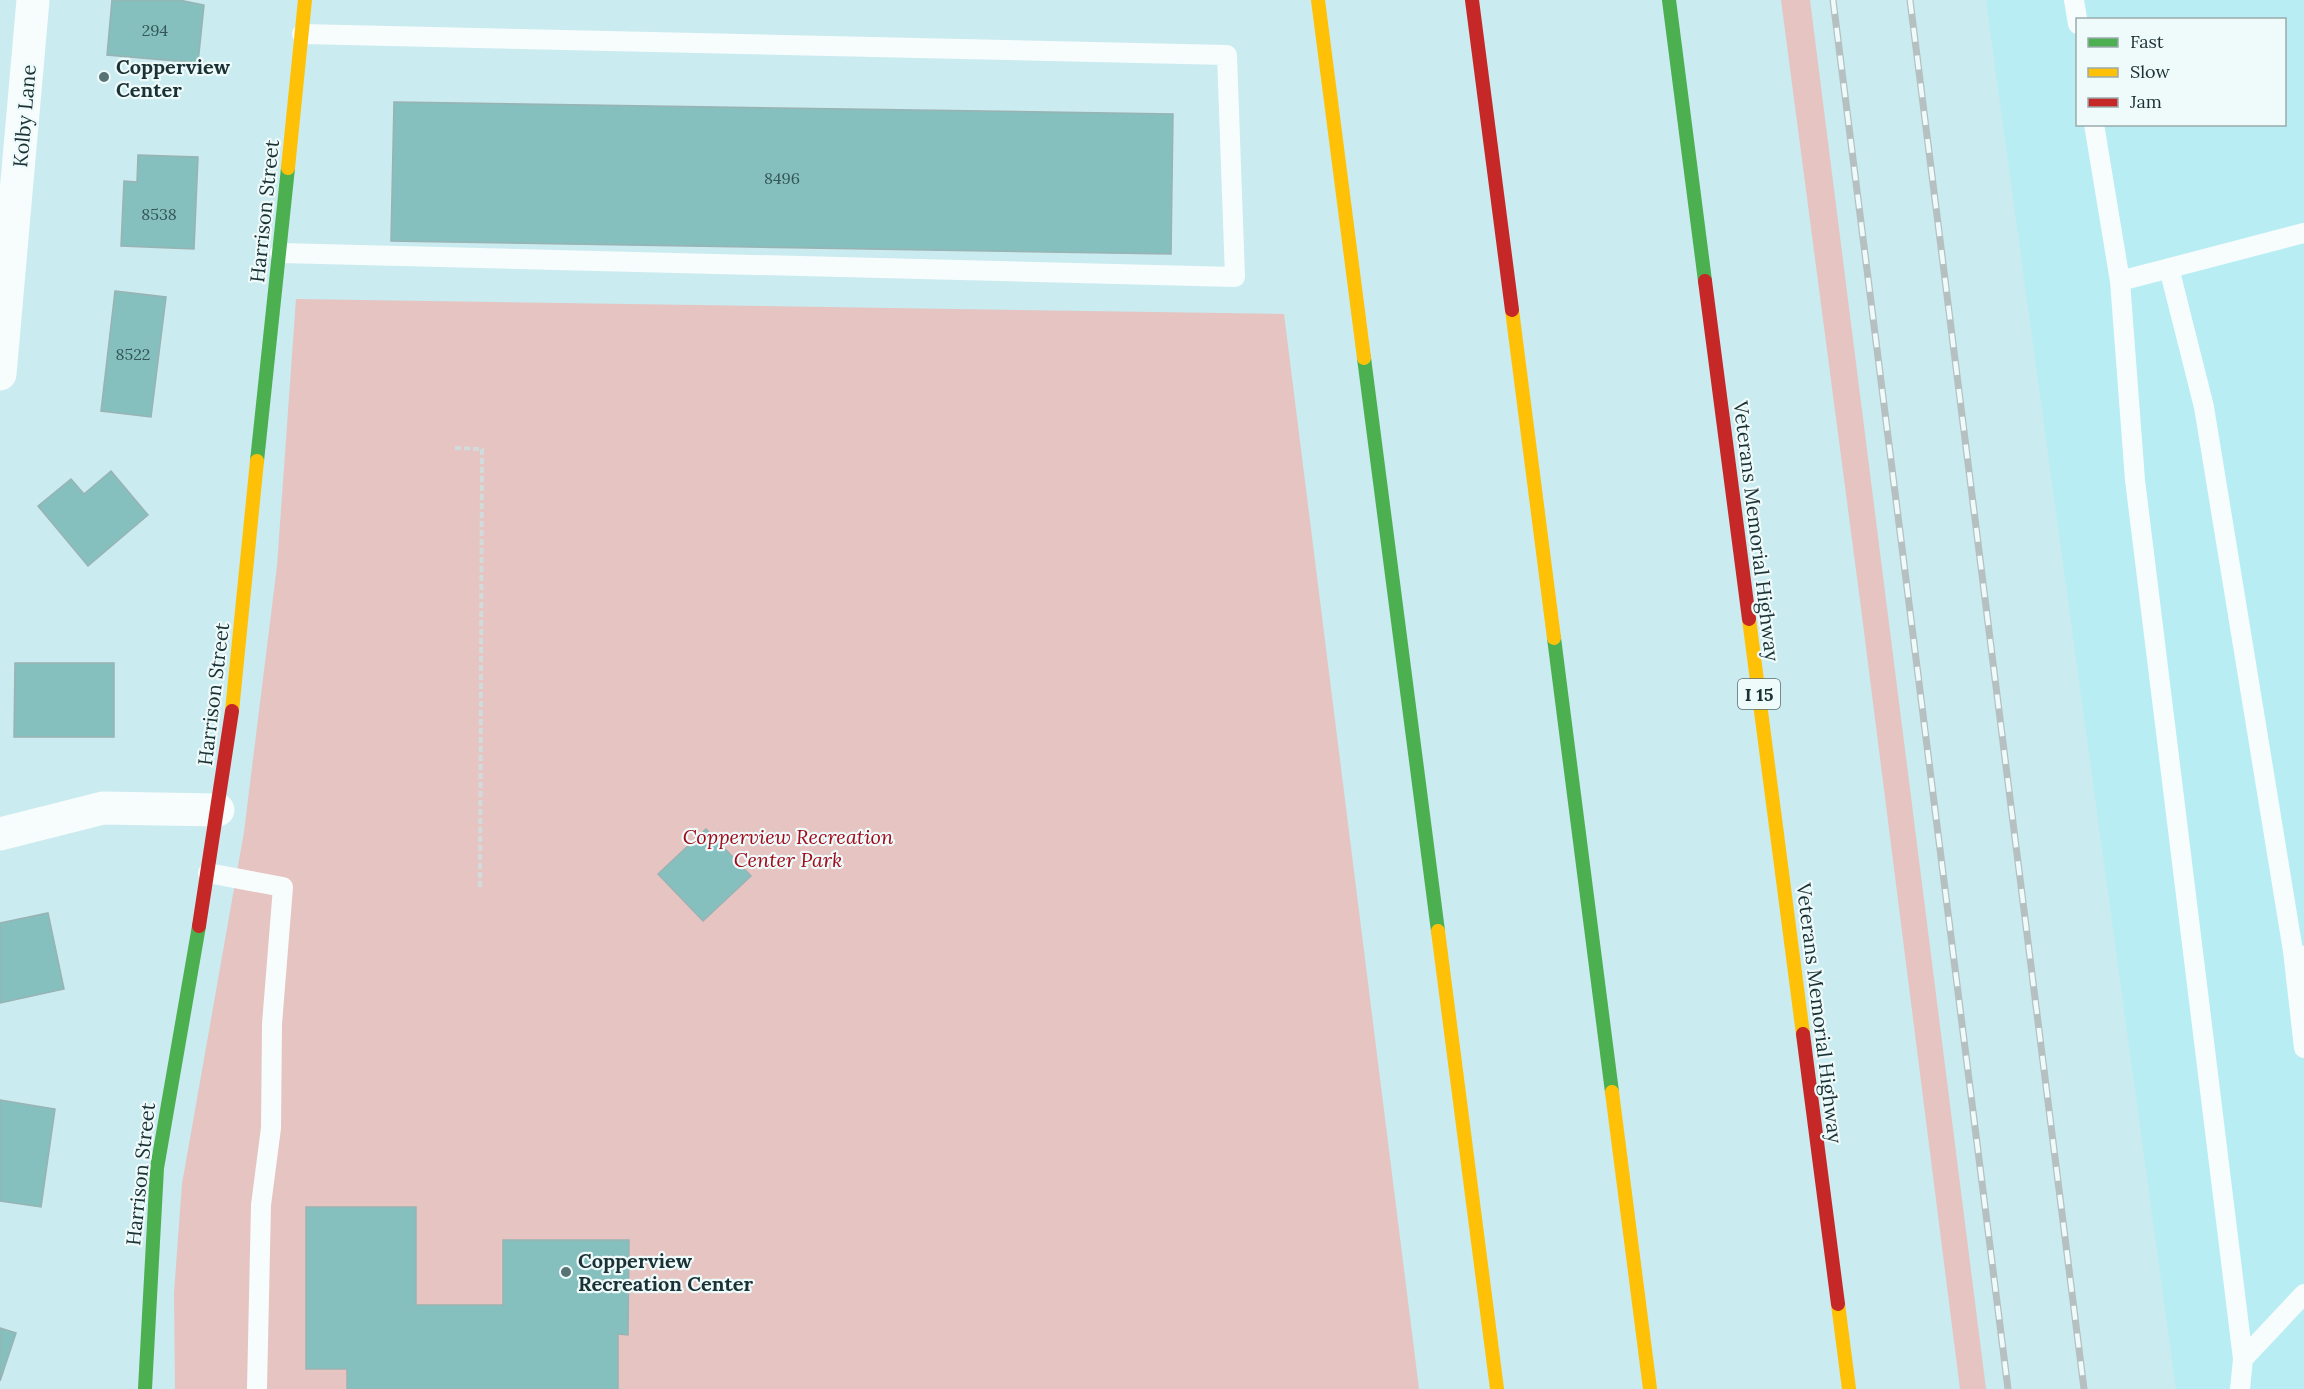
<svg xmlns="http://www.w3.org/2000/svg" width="2304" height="1389" font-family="Lora,serif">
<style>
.built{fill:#b7edf3;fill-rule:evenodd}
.green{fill:#e5c4c1}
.building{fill:#85c0bf;stroke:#99b2b3;stroke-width:1.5}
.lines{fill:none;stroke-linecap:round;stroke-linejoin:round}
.path{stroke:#d1dbdc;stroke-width:4;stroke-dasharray:6 3;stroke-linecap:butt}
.lane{stroke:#f7fcfd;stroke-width:20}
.street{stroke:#f7fcfd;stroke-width:33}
.fast{stroke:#4caf50;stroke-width:14}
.slow{stroke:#ffc107;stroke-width:14}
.jam{stroke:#c62828;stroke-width:14}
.rail-casing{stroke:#b7c0c0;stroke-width:7}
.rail{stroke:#effafb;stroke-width:4.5;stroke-dasharray:14;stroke-linecap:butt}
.poi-dot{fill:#587376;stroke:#effafb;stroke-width:2}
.labels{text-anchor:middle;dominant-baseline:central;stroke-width:4.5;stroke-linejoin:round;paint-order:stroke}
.number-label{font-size:16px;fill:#355658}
.shield{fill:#effafb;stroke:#5a6e70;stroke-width:1.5}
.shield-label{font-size:18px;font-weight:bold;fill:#1a3235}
.poi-label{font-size:20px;font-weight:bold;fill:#1a3235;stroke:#effafb;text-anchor:start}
.street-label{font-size:20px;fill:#1a3235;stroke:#effafb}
.park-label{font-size:20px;font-style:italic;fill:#a10b19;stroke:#effafb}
</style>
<rect width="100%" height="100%" fill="#caebef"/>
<path class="built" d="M1986,0h318v1389h-128zM2078,20h206v104h-206z"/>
<path class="green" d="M1781,0h29l176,1389h-26l-99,-781z
M296,299l988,15 135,1075h-1244l-1,-96 8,-109 62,-352 33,-266z"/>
<path class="building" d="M112,0h67l25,5 -6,58 -91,-8z
M394,102l779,12 -2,140 -780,-13z
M138,155l60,2 -4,92 -73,-3 3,-65 13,1z
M115,291l51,6 -15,120 -50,-6z
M111,471l37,44 -60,51 -50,-60 33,-27 13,15z
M15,663h99v74h-100z
M706,829l45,47 -48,45 -45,-47z
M48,913l16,76 -64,14v-80z
M0,1100l55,9 -14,98 -41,-6z
M306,1207h110v98h87v-65h126l-1,95 -10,-1v55h-271v-20h-41z
M0,1328l16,5 -16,48z"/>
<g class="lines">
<path class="path" d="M455,448l27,1 -2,438"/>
<path class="lane" d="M2074,0l4,24
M2094,124l26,157 15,199 108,879 -3,30
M280,253l955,24 -8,-222 -925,-21
M2169,268l35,139 89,544 11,7
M2120,281l184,-48
M208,873l75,14 -11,137 -1,104 -10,77 -4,184
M2293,951l11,97
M2243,1359l61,-65"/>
<path class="street" d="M0,374l33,-374
M0,834l103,-26 115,2"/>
<path class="fast" d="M1669,0l36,281
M1364,358l74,573
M257,461l31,-293
M1554,638l58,454
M145,1389l12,-221 42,-242"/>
<path class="slow" d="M1318,0l46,358
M288,168l17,-168
M1512,310l42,328
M1749,619l54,415
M232,711l25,-250
M1438,931l59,458
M1612,1092l38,297
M1838,1304l11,85"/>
<path class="jam" d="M1472,0l40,310
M1705,281l44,338
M199,926l33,-215
M1803,1034l35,270"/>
<defs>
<path id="rail" d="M1833,0l175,1389
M1910,0l174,1389"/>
</defs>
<use href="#rail" class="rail-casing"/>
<use href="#rail" class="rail"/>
</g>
<g class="poi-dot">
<circle cx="104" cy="77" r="6"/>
<circle cx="566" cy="1272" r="6"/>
</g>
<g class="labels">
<g class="number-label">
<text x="155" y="30">294</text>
<text x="782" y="178">8496</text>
<text x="159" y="214">8538</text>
<text x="133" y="354">8522</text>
</g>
<rect class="shield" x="1738" y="679" width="42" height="30" rx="4.5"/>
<g class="shield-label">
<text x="1759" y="694">I 15</text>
</g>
<g class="poi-label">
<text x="116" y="66">Copperview<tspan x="116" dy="23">Center</tspan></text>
<text x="578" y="1260">Copperview<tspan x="578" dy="23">Recreation Center</tspan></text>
</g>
<g class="street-label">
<text transform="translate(24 116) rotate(-85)">Kolby Lane</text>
<text transform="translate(264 211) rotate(-84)">Harrison Street</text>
<text transform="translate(1757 531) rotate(83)">Veterans Memorial Highway</text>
<text transform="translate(213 694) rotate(-83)">Harrison Street</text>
<text transform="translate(1820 1013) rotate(83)">Veterans Memorial Highway</text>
<text transform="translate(140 1174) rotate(-84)">Harrison Street</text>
</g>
<g class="park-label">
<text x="788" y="836">Copperview Recreation<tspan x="788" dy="23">Center Park</tspan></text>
</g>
</g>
<rect x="2076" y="18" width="210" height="108" fill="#effafb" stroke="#9aaaac" stroke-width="1.5"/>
<rect x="2088" y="38" width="30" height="9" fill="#4caf50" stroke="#9aaaac" stroke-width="1.5"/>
<text x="2130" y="48" font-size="18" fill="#1a3235">Fast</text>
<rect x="2088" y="68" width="30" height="9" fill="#ffc107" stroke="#9aaaac" stroke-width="1.5"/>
<text x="2130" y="78" font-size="18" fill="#1a3235">Slow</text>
<rect x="2088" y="98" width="30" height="9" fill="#c62828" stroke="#9aaaac" stroke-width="1.5"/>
<text x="2130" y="108" font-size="18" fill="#1a3235">Jam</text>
</svg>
